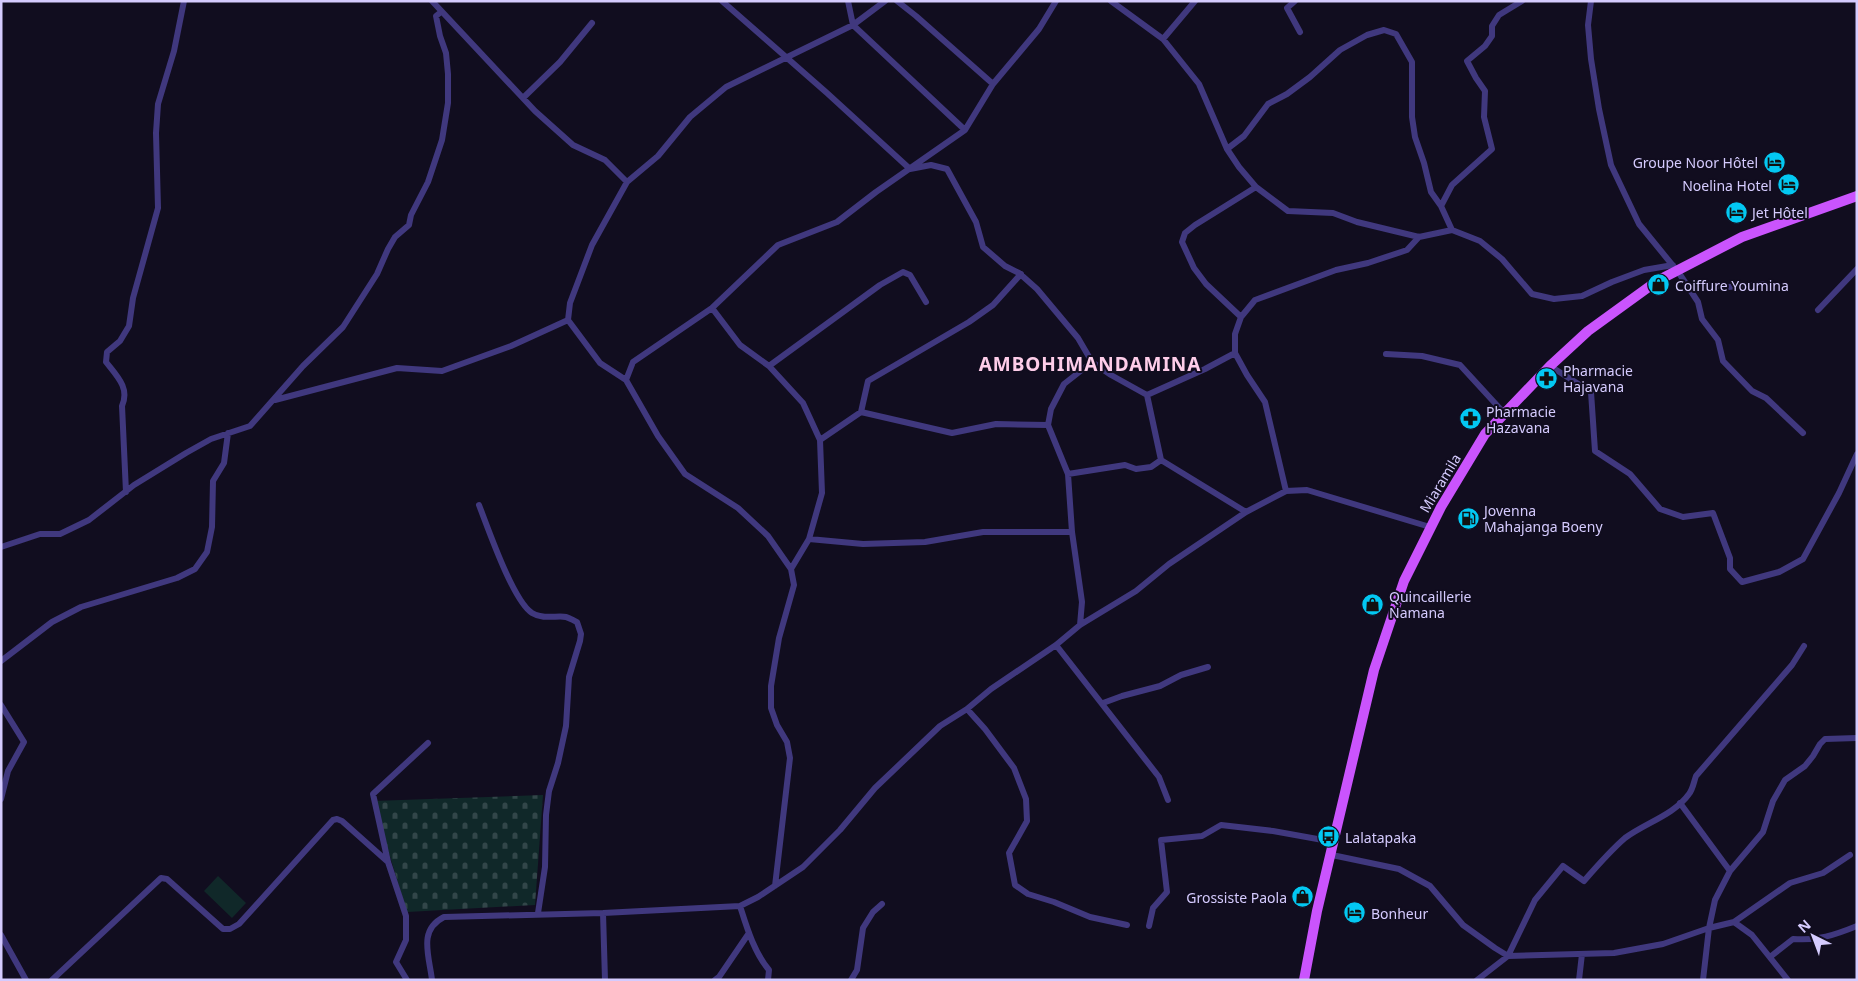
<svg xmlns="http://www.w3.org/2000/svg" width="1858" height="981" font-family="'Noto Sans',sans-serif">
<style>
.cemetery{fill:url(#cemetery-stones)}
.pitch{fill:#102829}
.lines{fill:none;stroke-linecap:round;stroke-linejoin:round}
.street{stroke:#40387e;stroke-width:6}
.primary{stroke:#ca54fd;stroke-width:10}
.labels{text-anchor:middle;dominant-baseline:central;stroke-width:4;stroke-linejoin:round;paint-order:stroke}
.poi-label{font-size:14px;fill:#d5cbfe;stroke:#110d1f;text-anchor:start}
.street-label{font-size:14px;fill:#d5cbfe;stroke:#110d1f}
.district-label{font-size:19px;font-weight:bold;letter-spacing:1px;fill:#fecde9;stroke:#110d1f}
</style>
<defs>
<pattern id="cemetery-stones" width="16" height="16" patternUnits="userSpaceOnUse" patternTransform="scale(1.25)"><rect width="16" height="16" fill="#102829"/><path d="M2 7V4a2 2 0 0 1 4 0v3zM10 15v-3a2 2 0 0 1 4 0v3z" fill="#324649"/></pattern>
</defs>
<rect width="100%" height="100%" fill="#110d1f"/>
<path class="cemetery" d="M543,795l-8,110 -128,7 -34,-111z"/>
<path class="pitch" d="M218,876l28,27 -14,15 -28,-27z"/>
<g class="lines">
<path class="street" d="M432,1l103,110 38,34 32,15 22,22
M722,1l105,92 83,76 21,-4 16,4 29,53 7,25 22,19 14,7 18,16 41,49 14,24 19,13 36,20 14,65 85,52
M848,1l5,24 112,105
M897,1l19,15 77,68
M1111,1l52,38 36,45 28,65 12,18 17,20 32,24 45,2 24,9 62,15 33,-7 28,11 22,18 30,35 22,5 28,-3 30,-14 32,-12 29,-5
M1295,1l-8,7 13,24
M1591,1l-3,24 3,34 8,50 12,56 28,59 35,43
M1163,39l32,-38
M523,98l37,-36 32,-39
M1227,149l17,-13 24,-32 19,-10 23,-17 30,-27 27,-15 17,-5 12,4 16,28v55l3,20 9,26 7,29 10,14
M1452,230l-11,-24 11,-21 40,-36 -8,-32 1,-26 -9,-13 -9,-17 18,-15 7,-10v-10l7,-11 23,-14
M1677,270l21,32 4,17 16,21 5,21 29,30 14,7 37,35
M1688,288l20,-3 20,2 36,-3
M712,308l28,37 29,21 34,37 17,37 2,53 -13,46 -18,30 3,16 -15,53 -8,48v22l6,17 10,17 3,16 -15,128
M1818,310l39,-41
M1241,317l-35,-33 -12,-16 -12,-26 3,-9 10,-8 61,-38
M1386,354l36,2 38,9 44,48
M769,366l111,-81 23,-13 7,3 16,27
M1550,366l41,26 4,59 35,23 30,35 23,8 30,-4 17,45v11l12,13 37,-10 24,-13 36,-66 18,-39
M626,380l-26,-17 -32,-43 2,-17 22,-58 35,-63 31,-26 32,-39 36,-30 127,-62 32,-24
M1147,395l58,-26 30,-16
M275,400l122,-32 45,3 69,-25 57,-26
M861,412l7,-31 101,-59 24,-17 28,-31
M820,440l41,-28 91,21 44,-9 52,1
M1068,474l57,-9 11,4 15,-2 10,-7
M1286,491l-21,-89 -18,-27 -12,-22v-19l6,-17 14,-17 81,-30 32,-7 39,-13 12,-13
M126,492l-4,-86c8,-18 -5,-30 -16,-44l1,-10 13,-11 9,-15 4,-28 25,-90 -2,-75 2,-29 16,-53 10,-50
M479,505c9,23 34,96 53,108 11,7 26,2 34,4 4,1 8,4 11,5l4,12 -1,7 -11,36 -3,49 -8,37 -9,28 -3,24 -1,52 -7,46
M809,539l54,5 62,-2 58,-10h89
M1,547l39,-13h20l29,-14 45,-35 52,-32 25,-14 39,-13 53,-60 40,-39 34,-53 11,-25 7,-12 14,-12 2,-10 17,-33 14,-42 6,-37v-29l-2,-21 -6,-17 -4,-20 5,-4
M791,569l-23,-33 -30,-28 -53,-34 -27,-38 -32,-56 7,-18 79,-54 66,-63 59,-23 39,-30 89,-62 28,-46 46,-55 17,-28
M1080,625l2,-23 -10,-70 -4,-58 -20,-49 3,-16 13,-25 28,-22
M1056,645l103,132 9,23
M1,661l51,-39 29,-15 96,-29 18,-9 12,-17 5,-25 1,-46 11,-18 4,-30
M1103,703l19,-7 38,-10 21,-11 27,-8
M1,705l23,37 -16,29 -7,28
M967,709l18,20 29,39 12,31 1,22 -18,32 6,32 13,9 26,8 36,15 37,8
M1680,803l50,68
M1332,855l67,14 31,17 33,39 32,23 13,8 106,-3 49,-9 46,-16 25,-6 18,13 36,45
M740,906c7,22 14,46 29,64l-1,10
M603,913l2,67
M1734,922l56,-39 33,-10 27,-18
M1149,926l4,-18 14,-16 -6,-52 41,-4 19,-11 52,6 61,11
M1,935l25,45
M1770,957l23,-18c24,2 42,-4 64,-13
M52,980l109,-102 6,1 56,50h7l9,-5 94,-104 4,-1 5,2 46,41
M407,980l-11,-18 10,-22v-24l-18,-54 -15,-68 55,-51
M432,980c-3,-25 -14,-50 12,-63l159,-4 137,-7 18,-9 45,-30 37,-37 35,-42 65,-62 27,-17 24,-20 65,-44 24,-20 56,-34 33,-27 77,-52 40,-21 21,-1 123,37
M715,980l4,-3 30,-44
M851,980l6,-10 6,-42 10,-16 9,-8
M1477,980l31,-24 27,-56 28,-34 21,15c13,-15 26,-30 41,-43 20,-15 49,-23 64,-44 4,-5 5,-13 7,-18l96,-111 12,-19
M1579,980l3,-26
M1703,980l6,-52 6,-28 15,-29 33,-39 10,-31 12,-21 20,-14 8,-10 7,-12 5,-5 32,-1"/>
<path class="primary" d="M1304,980l13,-69 57,-241 30,-89 37,-74 44,-73 65,-68 38,-35 69,-50 85,-44 115,-41"/>
</g>
<defs>
<symbol id="hotel-disc" viewBox="-11 -11 22 22"><circle r="9.5" fill="#03c8f2" stroke="#110d1f"/><path d="M-6-4.5h1.5V1H6V5H4.5V3h-9V5H-6ZM-4 0a1.8 1.8 0 1 1 3.6 0ZM.5 0V-2.5h3Q6-2.5 6 0Z" fill="#111"/></symbol>
<symbol id="shop-disc" viewBox="-11 -11 22 22"><circle r="9.5" fill="#03c8f2" stroke="#110d1f"/><path d="M-5-2.5h2.3a2.7 3.5 0 0 1 5.4 0H5L5.5 6h-11ZM-1.5-2.5h3a1.5 2.3 0 0 0-3 0Z" fill="#111"/></symbol>
<symbol id="pharmacy-disc" viewBox="-11 -11 22 22"><circle r="9.5" fill="#03c8f2" stroke="#110d1f"/><path d="M-2-6h4v4h4v4h-4v4h-4v-4h-4v-4h4Z" fill="#111"/></symbol>
<symbol id="fuel-disc" viewBox="-11 -11 22 22"><circle r="9.5" fill="#03c8f2" stroke="#110d1f"/><path d="M-5.5-6h7V0h2V4h1.3V-2.5L3-4.5l.8-.8L6-3V5H2.5V1h-1V6h-7ZM-4.2-4.7v3.2H.2V-4.7Z" fill="#111"/></symbol>
<symbol id="bus-disc" viewBox="-11 -11 22 22"><circle r="9.5" fill="#03c8f2" stroke="#110d1f"/><path d="M-5-6H5V4H4V6H2V4H-2V6H-4V4H-5ZM-3.5-4V0h7V-4ZM-3.5 1.2v1.5H-2V1.2ZM2 1.2v1.5H3.5V1.2Z" fill="#111"/></symbol>
</defs>
<g fill-rule="evenodd">
<use href="#hotel-disc" x="1762" y="150" width="25" height="25"/>
<use href="#hotel-disc" x="1776" y="172" width="25" height="25"/>
<use href="#hotel-disc" x="1724" y="200" width="25" height="25"/>
<use href="#shop-disc" x="1646" y="272" width="25" height="25"/>
<use href="#pharmacy-disc" x="1534" y="366" width="25" height="25"/>
<use href="#pharmacy-disc" x="1458" y="406" width="25" height="25"/>
<use href="#fuel-disc" x="1456" y="506" width="25" height="25"/>
<use href="#shop-disc" x="1360" y="592" width="25" height="25"/>
<use href="#bus-disc" x="1316" y="824" width="25" height="25"/>
<use href="#shop-disc" x="1290" y="884" width="25" height="25"/>
<use href="#hotel-disc" x="1342" y="900" width="25" height="25"/>
</g>
<g class="labels">
<g class="poi-label">
<text x="1758" y="162" text-anchor="end">Groupe Noor Hôtel</text>
<text x="1772" y="185" text-anchor="end">Noelina Hotel</text>
<text x="1752" y="212">Jet Hôtel</text>
<text x="1675" y="285">Coiffure Youmina</text>
<text x="1563" y="370">Pharmacie<tspan x="1563" dy="16">Hajavana</tspan></text>
<text x="1486" y="411">Pharmacie<tspan x="1486" dy="16">Hazavana</tspan></text>
<text x="1484" y="510">Jovenna<tspan x="1484" dy="16">Mahajanga Boeny</tspan></text>
<text x="1389" y="596">Quincaillerie<tspan x="1389" dy="16">Namana</tspan></text>
<text x="1345" y="837">Lalatapaka</text>
<text x="1287" y="897" text-anchor="end">Grossiste Paola</text>
<text x="1371" y="913">Bonheur</text>
</g>
<g class="street-label">
<text transform="translate(1440 483) rotate(-59)">Miaramila</text>
</g>
<g class="district-label">
<text x="1090" y="364">AMBOHIMANDAMINA</text>
</g>
</g>
<rect width="1858" height="981" fill="none" stroke="#d5cbfe" stroke-width="5"/>
<g transform="translate(1813 936) rotate(318)" stroke="#110d1f" stroke-width="4" paint-order="stroke">
<path d="M0-4L9 19L0 12L-9 19Z" fill="#d5cbfe"/>
<text y="-8" font-size="14" font-weight="bold" text-anchor="middle" fill="#d5cbfe">N</text>
</g>
</svg>
